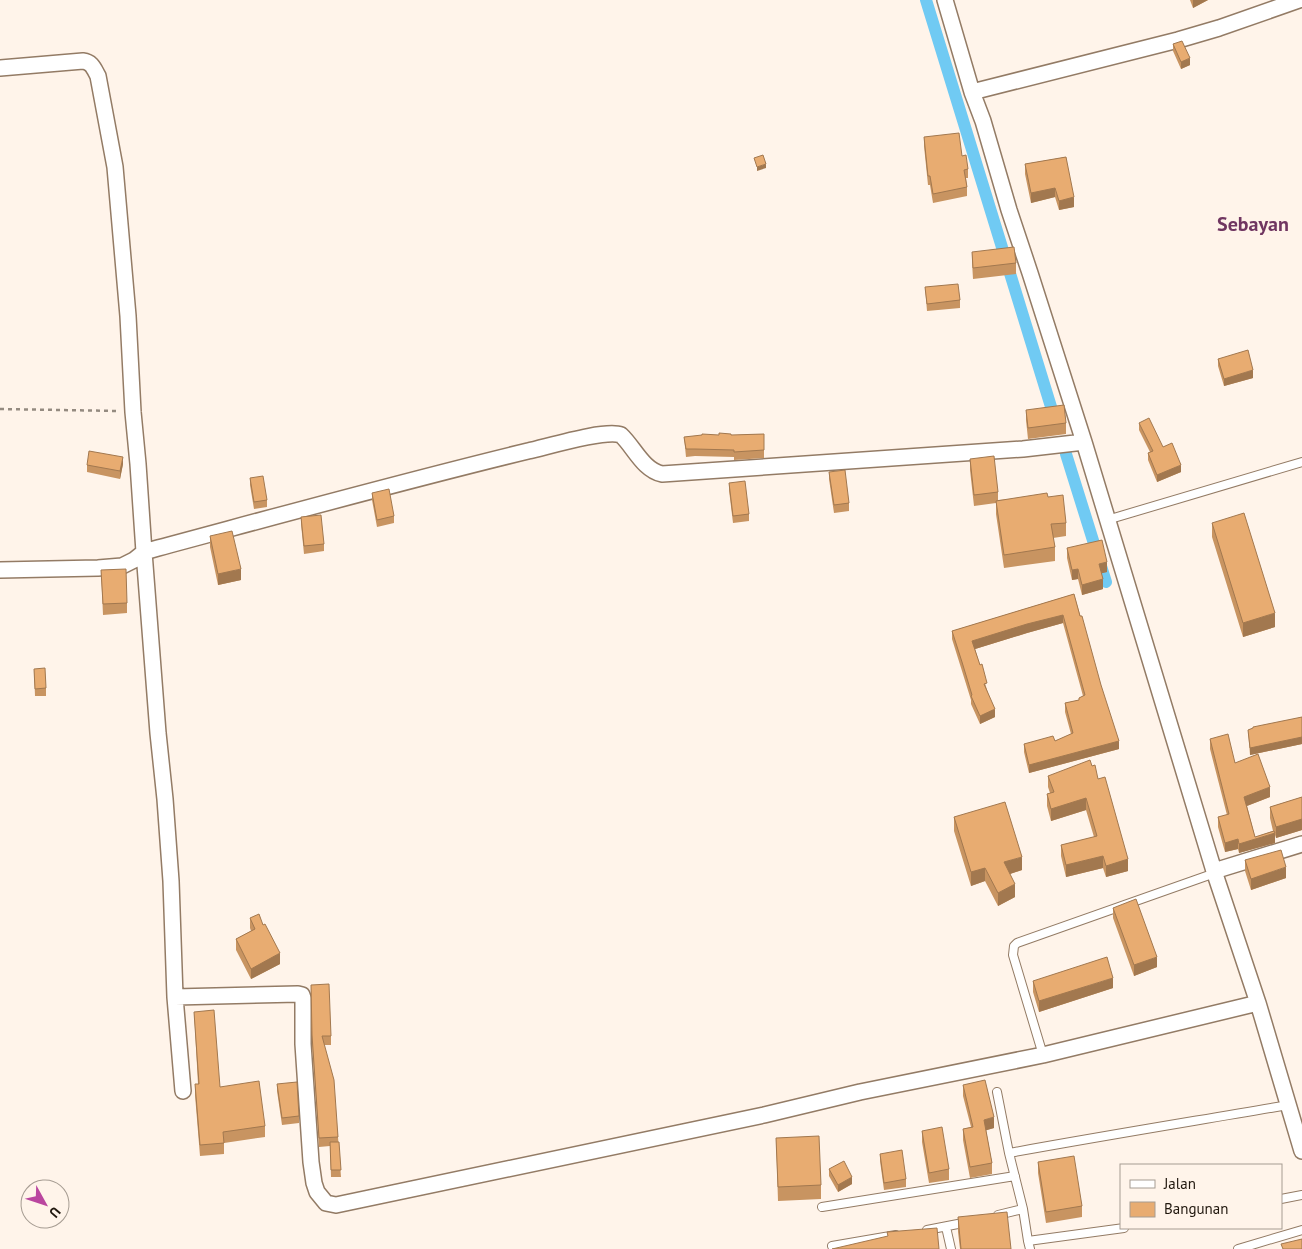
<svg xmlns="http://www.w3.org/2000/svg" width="1302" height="1249" font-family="'PT Sans',sans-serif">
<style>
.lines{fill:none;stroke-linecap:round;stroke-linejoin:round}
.canal{stroke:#70caf3;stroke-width:12}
.service-casing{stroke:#937b65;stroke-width:10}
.minor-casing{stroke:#937b65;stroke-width:18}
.path{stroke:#948a80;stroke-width:2.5;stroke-dasharray:4 4;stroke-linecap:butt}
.service{stroke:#fff;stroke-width:8}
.minor{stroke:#fff;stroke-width:15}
.wall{fill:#c89461}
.shaded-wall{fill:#a2784f}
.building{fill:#e8ac71;stroke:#a2784f}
.labels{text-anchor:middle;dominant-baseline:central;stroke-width:4;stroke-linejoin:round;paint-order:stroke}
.quarter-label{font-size:20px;font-weight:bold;fill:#703661;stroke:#fff4ea}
</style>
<rect width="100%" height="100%" fill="#fff4ea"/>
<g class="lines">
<path class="canal" d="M926,0l130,423
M1066,454l40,128"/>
<defs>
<path id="service" d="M1107,520l195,-58
M1043,1055l-30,-100 1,-9 3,-3 198,-70
M997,1092l12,61 14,56 5,32
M1009,1153c93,-17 186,-32 279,-48
M1281,1199l21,-4
M822,1207l193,-31
M998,1215l25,-6
M946,1227l5,22
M927,1230l41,-8
M832,1246l64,-11
M1030,1249l-2,-8 96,-13
M1238,1249l64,-19"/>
<path id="minor" d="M945,0l27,92 11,29 26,89 21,63 54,169 130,429 44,132 44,148
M0,68l83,-7c9,1 11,8 15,15l17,91 13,149 5,96 5,52 6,88 14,181 7,66 6,82 4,116 8,94
M972,92l206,-52 41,-12 80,-28
M0,570l98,-2 24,-2 12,-6 10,-8 14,-4c123,-33 246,-67 370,-97 19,-4 77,-22 93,-16 13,12 22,35 41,39l361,-25 61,-7
M1214,871l88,-27
M175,997l123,-3 4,1 1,3v46l8,118 3,21 3,9 9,11 10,2 428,-90 96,-23 183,-37 215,-52"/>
</defs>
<use href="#service" class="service-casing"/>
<use href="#minor" class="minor-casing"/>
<path class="path" d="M0,409l119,2"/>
<use href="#service" class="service"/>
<use href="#minor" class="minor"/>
</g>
<path class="wall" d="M1190,0h18l-15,8z
M1173,44l17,21 -9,4 -8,-18z
M924,137l38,19 6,13v9h-2l1,9v9l-34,7 -3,-18h-2l-4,-39z
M1066,157l8,50 -15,3 -4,-13 -24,6 -6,-29v-10z
M972,252l44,11v11l-43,5 -1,-17z
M925,287l35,13v8l-33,3z
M1218,359l35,19 -29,8 -6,-20z
M1026,410l40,13v11l-38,5 -2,-19z
M1139,423l42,49 -24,10 -9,-22v-7l2,-1 -11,-22z
M764,434v24l-30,2v-3l-39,-1 -9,1 -2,-20z
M970,459l28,33v8l50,-3 18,26v13l-13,2 2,9v14l-51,7 -8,-54v-11l-22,3 -4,-36z
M123,464l-3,15 -33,-7v-7z
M829,472l20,31v8l-15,2 -5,-34z
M250,478l17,22v7l-13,2 -4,-24z
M729,483l20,31v7l-16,2 -4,-33z
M372,493l22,23v7l-17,4 -5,-27z
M301,517l23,27v7l-20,3 -3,-30z
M1212,523l63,104 -32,10 -31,-100z
M210,536l31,44 -23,5 -8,-38z
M1067,548l40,24 -6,1 2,16 -21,6 -4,-16 -6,1 -5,-22z
M101,570l26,33v10l-24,2z
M1074,594l45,155 -90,24 -5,-21v-8l31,-3 16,-7 -6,-22v-9l14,-3v-2l4,-2 -20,-73 -36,10 -52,16 20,68 -15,7 -9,-20v-4l-9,-29 -10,-32v-8z
M34,669l12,19v8h-11z
M1302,717v27l-52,11 -2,-25z
M1210,739l60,58 -23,9 8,31 18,-6 -3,-13v-11l32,-10v33l-26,8 -1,-3v8l-36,10 -1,-4 -13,3 -7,-25v-10l9,-2 -17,-66z
M1048,776l50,3 30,92 -22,6 -3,-9 -37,9 -5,-21v-11l33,-8 -8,-27 -35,11 -4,-15v-12l3,-1 -2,-6z
M954,817l68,53 -12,4 5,23 -17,9 -13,-25 -14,5 -17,-55z
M1245,860l41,18 -35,12 -6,-19z
M1113,908l44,59 -23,9 -21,-58z
M250,918l30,46 -29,15 -15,-29v-11l15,-8 -1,-3z
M1033,981l80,7 -74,24 -6,-20z
M311,985l20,51v9h-7l14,92 3,40h-10l-1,-31 -11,1 -7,-103z
M194,1012l26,75 45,39v11l-41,6v11l-24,2 -5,-61v-11h3z
M277,1084l22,32v7l-17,2 -5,-34z
M963,1085l31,43 -8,2 6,33v11l-22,4 -7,-38v-11l8,-2 -8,-31z
M922,1131l27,38v11l-20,3 -7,-41z
M776,1138l45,47v14l-43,2z
M880,1154l26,25v8l-22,3 -4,-29z
M1038,1162l44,44v11l-36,6 -8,-50z
M829,1169l23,15 -14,8 -9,-16z
M958,1217l53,32h-51l-2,-17z"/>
<path class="shaded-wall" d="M1193,0h15l-15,8z
M1190,58v7l-9,4v-7z
M766,164v4l-9,3v-4z
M1055,188v9l-24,6v-10z
M1074,197v10l-15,3v-9z
M1253,370v8l-29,8v-7z
M123,457v7l-3,15v-8z
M1181,465v7l-24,10v-7z
M1107,562v10l-8,2v-10z
M241,569v11l-23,5v-11z
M1078,569v10l-6,1v-10z
M1103,579v10l-21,6v-10z
M1275,613v14l-32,10v-14z
M1063,615v8l-36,10 -55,17v-9l55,-17z
M995,709v8l-15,7v-8z
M1302,737v7l-52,11v-7z
M1119,741v8l-90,24v-8z
M1270,787v10l-26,10v-10z
M1086,798v12l-35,11v-12z
M1302,819v11l-26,8v-11z
M1275,833v10l-36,10v-9z
M1238,839v10l-13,3v-9z
M1103,856v12l-37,9v-12z
M1022,857v13l-18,6v-14z
M1128,859v12l-22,6v-11z
M1286,867v11l-35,12v-11z
M985,868v13l-14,5v-14z
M1015,884v13l-17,9v-13z
M280,953v11l-29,15v-10z
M1157,957v10l-23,9v-11z
M1113,978v10l-74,24v-11z
M994,1117v11l-10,3v-11z
M852,1177v7l-14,8v-7z"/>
<path class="building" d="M1182,41l8,17 -9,4 -8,-18z
M959,133l3,23 4,-1 2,14 -4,1 3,17 -34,7 -3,-18h-2l-4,-39z
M763,155l3,9 -9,3 -3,-9z
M1066,157l8,40 -15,4 -4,-13 -24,5 -6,-29z
M1014,247l2,16 -43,5 -1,-16z
M958,284l2,16 -33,4 -2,-17z
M1248,350l5,20 -29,9 -6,-20z
M1064,405l2,18 -38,5 -2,-18z
M1149,418l14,29 9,-4 9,22 -24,10 -9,-22 5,-2 -14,-28z
M719,433l12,1v1l33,-1v16l-30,2v-2l-39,-1h-9l-2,-12 18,-2v-1l17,1z
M89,451l34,6 -3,14 -33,-6z
M994,456l4,36 -24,3 -4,-36z
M845,470l4,33 -15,2 -5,-33z
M263,476l4,24 -13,2 -4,-24z
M745,481l4,33 -16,2 -4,-33z
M389,489l5,27 -17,4 -5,-27z
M1047,493l1,4 15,-2 3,28 -15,1 4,23 -51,8 -8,-54z
M1244,513l31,100 -32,10 -31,-100z
M321,515l3,29 -20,2 -3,-29z
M232,531l9,38 -23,5 -8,-38z
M1102,540l5,22 -8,2 4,15 -21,6 -4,-16 -6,1 -5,-22z
M126,569l1,34 -24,1 -2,-34z
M1074,594l6,22h2l19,69 18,56 -90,24 -5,-21 29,-8 2,5 18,-8 -8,-30 14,-3v-2l6,-3 -22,-80 -36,9 -55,17 8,24 2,-1 5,19 -3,1 11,25 -15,7 -9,-20 1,-1 -10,-33 -10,-31z
M45,668l1,20 -11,1 -1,-20z
M1302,717v20l-52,11 -2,-18 5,-2v-1z
M1228,734l7,29 23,-9 12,33 -26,10 11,40 19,-6 1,2 -36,11 -1,-5 -13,4 -7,-26 11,-3 -19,-75z
M1090,760l2,6 3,-1 3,14 7,-2 23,82 -22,7 -3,-10 -37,9 -5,-20 36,-9 -11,-38 -35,11 -4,-15 7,-2 -6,-16z
M1302,797v22l-26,8 -6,-20z
M1005,802l17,55 -18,5 11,22 -17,9 -13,-25 -14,4 -17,-55z
M1281,850l5,17 -35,12 -6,-19z
M1136,899l21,58 -23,8 -21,-57z
M259,914l4,11 2,-1 15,29 -29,16 -15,-30 19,-10 -5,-11z
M1107,957l6,21 -74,23 -6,-20z
M329,984l2,52h-9l12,44 4,57 -19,1 -7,-103 -1,-50z
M214,1010l6,77 39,-6 6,45 -42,6 1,11 -24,2 -5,-61h4l-5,-72z
M985,1080l9,37 -10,3 8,43 -22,4 -7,-38 10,-2 -10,-42z
M297,1082l2,34 -17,2 -5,-34z
M942,1127l7,42 -20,4 -7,-42z
M819,1136l2,49 -43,2 -2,-49z
M330,1142h9l2,28h-10z
M902,1150l4,29 -22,4 -4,-29z
M1074,1156l8,50 -36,6 -8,-50z
M844,1161l8,16 -14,8 -9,-16z
M1007,1212l4,37h-50l-3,-32z
M937,1228l2,21h-107l56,-13 -1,-4z
M1302,1239v10h-19l-2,-5z"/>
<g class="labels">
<g class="quarter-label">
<text x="1253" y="224">Sebayan</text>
</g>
</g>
<rect x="1120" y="1164" width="162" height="65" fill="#fff4ea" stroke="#a69c92"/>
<rect x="1130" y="1180" width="25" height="8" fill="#ffffff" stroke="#a69c92"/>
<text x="1164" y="1189" font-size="15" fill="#20170e">Jalan</text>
<rect x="1130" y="1202" width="25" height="15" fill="#e8ac71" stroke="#a69c92"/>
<text x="1164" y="1214" font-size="15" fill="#20170e">Bangunan</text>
<g transform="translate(45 1204) rotate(130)"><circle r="24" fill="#fff4ea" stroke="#a69c92"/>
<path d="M0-4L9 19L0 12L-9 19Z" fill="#ba469f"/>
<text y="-8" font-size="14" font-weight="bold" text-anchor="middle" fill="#20170e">U</text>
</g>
</svg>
